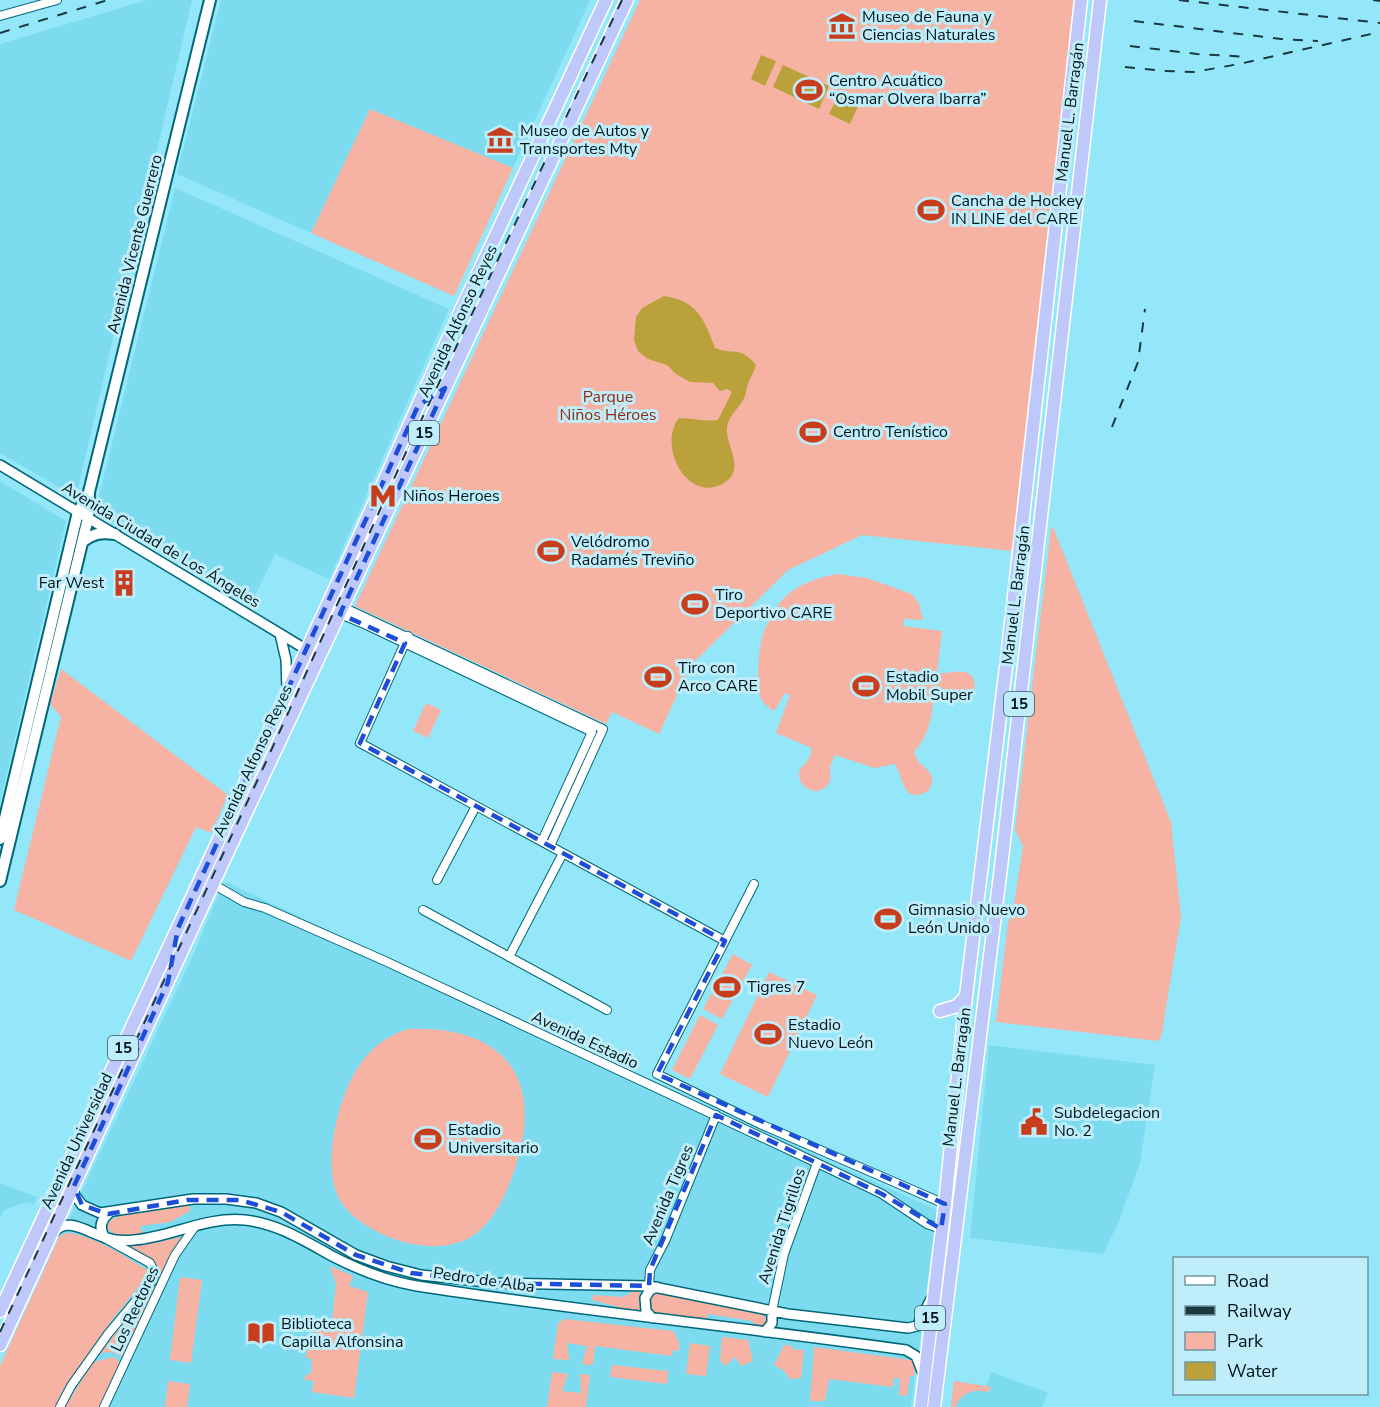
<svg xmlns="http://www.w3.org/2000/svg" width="1380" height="1407" font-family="'Nunito Sans',sans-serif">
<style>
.built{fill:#7ddbf0}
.green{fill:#f6b3a3}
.water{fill:#bba13c}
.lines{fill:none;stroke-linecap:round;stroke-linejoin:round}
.minor-casing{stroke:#006779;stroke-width:10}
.tertiary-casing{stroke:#006779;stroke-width:12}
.secondary-casing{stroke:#006779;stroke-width:14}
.trunk-casing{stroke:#fff;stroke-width:15}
.minor{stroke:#fff;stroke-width:8}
.tertiary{stroke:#fff;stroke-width:9}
.secondary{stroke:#fff;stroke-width:10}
.trunk{stroke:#bec8fb;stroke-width:12}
.rail{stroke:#193840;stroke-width:2;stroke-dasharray:10 10;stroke-linecap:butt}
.marked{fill:none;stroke:#1d4ed8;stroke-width:4.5;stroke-dasharray:12 8;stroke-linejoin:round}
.labels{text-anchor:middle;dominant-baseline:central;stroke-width:6;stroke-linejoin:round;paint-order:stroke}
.shield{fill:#bfedf9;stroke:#39565e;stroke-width:1.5}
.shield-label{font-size:15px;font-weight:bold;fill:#00151b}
.poi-label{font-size:16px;fill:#00151b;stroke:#bfedf9;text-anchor:start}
.street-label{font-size:16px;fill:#00151b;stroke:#bfedf9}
.park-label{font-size:16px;fill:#93290e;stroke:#bfedf9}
</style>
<rect width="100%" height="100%" fill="#94e6f9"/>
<path class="built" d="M147,0h45l-116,497 -76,-44v-409z
M221,0h369l-77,168 -143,-58 -59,123 -134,-59z
M175,188l274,121 -120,270 -54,-25 -23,48 -157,-89z
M0,481l66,40 -66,282z
M226,882l274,129 437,199 -26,197h-911v-41l195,-415 23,-56z
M989,1045l166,20 -15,98 -22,60 -15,31 -133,-16z
M0,1183l37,14 -3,8 -7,-3 -23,8 -4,9z
M992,1372l56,21 -6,14h-91l3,-26 32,5z"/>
<path class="green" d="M640,0h436l-64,551 -150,-16 -74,35 -97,95 -32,69 -47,-22 -6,12 -251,-118z
M370,109l143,59 -59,128 -143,-63z
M1053,527l118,295 10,95 -20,121 -4,3 -161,-19 12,-99 5,-13 10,-64 -8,-16 36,-302z
M838,574l29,4 45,16 7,10 4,16 -19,-1 -1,7 39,5 -5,42c10,1 20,-3 28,-1 16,5 11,29 -4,30 -7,0 -8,-3 -13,-5 -4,-1 -10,-1 -14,-1 -3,24 -4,37 -20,56 2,5 4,11 8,13 10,8 14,14 6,26 -25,14 -24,-12 -33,-27l-20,4 -40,-13c-2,4 -5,10 -5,14 0,6 2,9 -1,14 -9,15 -31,7 -30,-10 1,-6 5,-7 8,-12 3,-3 4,-9 5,-13l-36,-15 14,-38 -5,-2 -11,18c-4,-3 -9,-6 -11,-9 -9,-10 -4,-55 0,-68 4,-11 13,-28 21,-36 14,-14 35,-21 54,-24z
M61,669l167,126 -17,38 -15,-6 -65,134 -117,-51 47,-193 -11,-13z
M426,703l15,7 -13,28 -15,-7z
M733,954l19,11 -30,54 -19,-10z
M769,972l48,23 -49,102 -48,-23z
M700,1015l18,10 -28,54 -18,-9z
M408,1029c98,-4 139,52 105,145 -8,22 -19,47 -39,61 -34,23 -89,7 -118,-17 -10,-8 -18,-18 -21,-29 -11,-35 5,-98 26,-126 12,-17 27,-28 47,-34z
M189,1204l1,7 -20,11 -30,4 3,8c-13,2 -25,5 -35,-5v-6l8,-6z
M66,1233c28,2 56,22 80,36l3,2v3l-37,46 -48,68 -9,19h-55v-41l59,-129z
M182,1237l-33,69 -3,-2 -1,-6 9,-12 3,-16 -6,-11 -25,-14 22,-1z
M330,1266l23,10 -4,10 19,6 -14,106 -42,-6 2,-11 -9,-1v-4l6,-3 1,-14 -6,-1 1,-13h5l3,-26 17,2 4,-37z
M180,1277l22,3 -11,83 -21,-3z
M634,1291l6,1 -1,10 2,11 -49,-13 1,-5 30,2z
M654,1293l108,21 6,6 -6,7 -6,-1 -4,-5 -44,-7 -2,7 -52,-7 -4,-3 -2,-13z
M141,1300l2,4 5,4 -23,49 -14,-5 -10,1 20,-28 8,-2 7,-7 1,-11z
M564,1319l109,12 6,11v9l-6,-1 -1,6 -77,-10 -2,19 -11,-1 5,-18 -20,-3 2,17 -16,-1 5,-36z
M722,1337l26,3 5,21 -12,5 -6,-9 -10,9 -5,-6z
M690,1343l20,3 -4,30 -20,-2z
M784,1345l8,1v3l12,1 -3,28 -11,1 -6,-8 -10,-6z
M814,1347l97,13 4,6 -1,10h-4l-3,20 -8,-1 1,-17h-6l-1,9 -64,-8 -4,22h-15z
M114,1357l4,3 2,6 -20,41h-35l28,-45z
M612,1365l56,6 -1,13 -57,-7z
M552,1372l16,2 -6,17 19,2 -1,-19 10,1 -4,32h-39z
M168,1381l22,3 -3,23h-22z
M954,1381l32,5 5,1 -3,5c-14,-4 -27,1 -33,15h-4z"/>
<path class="water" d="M761,55l15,6 -11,25 -14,-7z
M783,65l46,21 -10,23 -46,-22z
M840,92l20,10 -10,22 -21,-10z
M664,296c33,5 40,22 51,52 21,8 24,-3 41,17 -2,8 -7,14 -9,22 -1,3 -1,6 -2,9 -5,13 -19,20 -18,36 1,17 18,38 -3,51 -37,22 -67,-38 -45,-65 14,0 26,4 39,2l14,-28 -5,-3 -7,2 -7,-8 -23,-1 -14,-8 -9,-9 -19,-6 -10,-8 -4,-11 2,-23 6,-9z"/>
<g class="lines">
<defs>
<path id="minor" d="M0,16l57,-16
M343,607l260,122 -53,117
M340,614l22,9 230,109 -50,109
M408,636l-48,107 365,198
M437,880l39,-74
M213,884l31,18 21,6 120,53 432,202 65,31 45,30 14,5
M754,884l-97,190 103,50 185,80
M423,910l184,100
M509,957l54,-104
M649,1286l1,-16 15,-29 51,-126
M772,1311l12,-57 33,-91
M60,1407l11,-21 37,-52 45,-54 1,-9 -4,-8 -42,-23
M104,1407l71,-152 21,-30"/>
<path id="tertiary" d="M0,465l307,185
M280,634l6,26 1,28
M74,1186v8l8,11 18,8 93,-14h33l30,4 25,9 75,43 30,11 35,9 76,8 152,3 139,28 120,14 9,-2 14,-27
M54,1233c11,-19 38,2 53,5 9,3 18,3 27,2 38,-3 72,-24 111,-20 33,4 58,20 87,36 27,14 55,25 85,30 162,25 326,41 489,64l10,6 8,20
M105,1238c-6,-9 -5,-17 3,-24
M652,1318l-6,-7 -1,-13 5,-8 7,-3
M765,1332l7,-9v-12"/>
<path id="secondary" d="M82,542c12,-9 19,-10 33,-8
M0,839l78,-327 9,-15
M0,881l88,-363 1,-26 121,-492"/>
<path id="trunk" d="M940,1011l17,-5 9,-10
M0,1311l354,-763 107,-238 145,-310
M0,1345l222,-481 405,-864
M921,1407l24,-203 21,-208 42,-346 73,-650
M934,1407l67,-540 99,-867"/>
</defs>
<use href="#minor" class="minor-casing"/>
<use href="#tertiary" class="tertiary-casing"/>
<use href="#secondary" class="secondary-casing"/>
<use href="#trunk" class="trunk-casing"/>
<use href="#minor" class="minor"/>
<use href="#tertiary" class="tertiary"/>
<use href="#secondary" class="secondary"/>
<use href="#trunk" class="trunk"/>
<path class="rail" d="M1179,0l201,23
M1373,0l7,1
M1134,21l147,18 37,2
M0,33l108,-33
M1130,46l67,8 52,3
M1125,67l39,4 30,1 45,-8 141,-32
M1112,427l26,-65 7,-53
M0,1332l265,-568 142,-314 215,-450"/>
</g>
<path class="marked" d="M445,388l-105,226 65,29 -45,100 365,198 -68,133 288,130 -4,25 -59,-35 -166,-79 -66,155 -1,16 -152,-3 -86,-10 -55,-18 -75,-43 -41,-12h-53l-79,14 -26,-9 -8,-19 94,-204 10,-54 240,-522z"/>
<defs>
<symbol id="museum-bare" viewBox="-9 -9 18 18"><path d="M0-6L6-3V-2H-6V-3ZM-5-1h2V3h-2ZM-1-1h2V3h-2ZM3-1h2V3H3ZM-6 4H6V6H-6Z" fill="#c83e1d" stroke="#bfedf9" stroke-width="2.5" paint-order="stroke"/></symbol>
<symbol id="stadium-bare" viewBox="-9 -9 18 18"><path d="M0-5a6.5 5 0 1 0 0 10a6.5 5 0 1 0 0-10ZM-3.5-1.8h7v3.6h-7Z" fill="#c83e1d" stroke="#bfedf9" stroke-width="2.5" paint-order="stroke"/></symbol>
<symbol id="metro-bare" viewBox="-9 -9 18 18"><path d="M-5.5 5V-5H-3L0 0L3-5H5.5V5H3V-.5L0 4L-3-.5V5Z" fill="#c83e1d" stroke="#bfedf9" stroke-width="2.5" paint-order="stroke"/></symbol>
<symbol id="building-bare" viewBox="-9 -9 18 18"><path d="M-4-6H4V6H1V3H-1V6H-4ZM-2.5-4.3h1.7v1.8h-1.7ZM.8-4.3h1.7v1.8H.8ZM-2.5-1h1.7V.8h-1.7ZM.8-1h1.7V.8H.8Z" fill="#c83e1d" stroke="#bfedf9" stroke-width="2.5" paint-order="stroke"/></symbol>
<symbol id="civic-bare" viewBox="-9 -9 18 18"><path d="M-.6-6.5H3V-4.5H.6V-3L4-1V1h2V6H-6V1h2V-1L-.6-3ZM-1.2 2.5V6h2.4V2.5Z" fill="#c83e1d" stroke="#bfedf9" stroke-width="2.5" paint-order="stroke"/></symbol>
<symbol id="library-bare" viewBox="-9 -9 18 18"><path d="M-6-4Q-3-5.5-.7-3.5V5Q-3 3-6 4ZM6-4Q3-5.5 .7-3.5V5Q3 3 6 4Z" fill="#c83e1d" stroke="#bfedf9" stroke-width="2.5" paint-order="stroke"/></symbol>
</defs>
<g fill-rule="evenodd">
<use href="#museum-bare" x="823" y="7" width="38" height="38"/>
<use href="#stadium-bare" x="790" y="71" width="38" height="38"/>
<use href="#museum-bare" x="481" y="121" width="38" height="38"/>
<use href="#stadium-bare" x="912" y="191" width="38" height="38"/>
<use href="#stadium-bare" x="794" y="413" width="38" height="38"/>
<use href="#metro-bare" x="364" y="477" width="38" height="38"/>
<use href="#stadium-bare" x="532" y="532" width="38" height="38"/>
<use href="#building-bare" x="105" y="564" width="38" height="38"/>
<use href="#stadium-bare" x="676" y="585" width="38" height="38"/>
<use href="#stadium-bare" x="639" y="658" width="38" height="38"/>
<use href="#stadium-bare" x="847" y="667" width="38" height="38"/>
<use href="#stadium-bare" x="869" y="900" width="38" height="38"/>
<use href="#stadium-bare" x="708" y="968" width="38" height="38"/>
<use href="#stadium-bare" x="749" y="1015" width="38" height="38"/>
<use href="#civic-bare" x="1015" y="1103" width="38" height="38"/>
<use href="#stadium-bare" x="409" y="1120" width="38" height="38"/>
<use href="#library-bare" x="242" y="1314" width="38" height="38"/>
</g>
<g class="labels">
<g class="shield">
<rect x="409" y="421" width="30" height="24" rx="4.5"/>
<rect x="1004" y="692" width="30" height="24" rx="4.5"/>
<rect x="108" y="1036" width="30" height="24" rx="4.5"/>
<rect x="915" y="1306" width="30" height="24" rx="4.5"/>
</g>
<g class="shield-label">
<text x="424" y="433">15</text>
<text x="1019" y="704">15</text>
<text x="123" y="1048">15</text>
<text x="930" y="1318">15</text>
</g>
<g class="poi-label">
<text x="862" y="17">Museo de Fauna y<tspan x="862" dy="18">Ciencias Naturales</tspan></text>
<text x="829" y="81">Centro Acuático<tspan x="829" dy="18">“Osmar Olvera Ibarra”</tspan></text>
<text x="520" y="131">Museo de Autos y<tspan x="520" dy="18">Transportes Mty</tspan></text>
<text x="951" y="201">Cancha de Hockey<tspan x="951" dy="18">IN LINE del CARE</tspan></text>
<text x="833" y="432">Centro Tenístico</text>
<text x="403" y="496">Niños Heroes</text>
<text x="571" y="542">Velódromo<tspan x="571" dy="18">Radamés Treviño</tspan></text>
<text x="104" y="583" text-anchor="end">Far West</text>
<text x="715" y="595">Tiro<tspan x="715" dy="18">Deportivo CARE</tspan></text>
<text x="678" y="668">Tiro con<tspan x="678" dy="18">Arco CARE</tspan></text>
<text x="886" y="677">Estadio<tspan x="886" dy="18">Mobil Super</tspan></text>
<text x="908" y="910">Gimnasio Nuevo<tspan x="908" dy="18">León Unido</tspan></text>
<text x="747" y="987">Tigres 7</text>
<text x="788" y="1025">Estadio<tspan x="788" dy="18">Nuevo León</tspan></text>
<text x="1054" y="1113">Subdelegacion<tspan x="1054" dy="18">No. 2</tspan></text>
<text x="448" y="1130">Estadio<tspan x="448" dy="18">Universitario</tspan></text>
<text x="281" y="1324">Biblioteca<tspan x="281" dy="18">Capilla Alfonsina</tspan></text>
</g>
<g class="street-label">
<text transform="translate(1070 112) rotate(-83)">Manuel L. Barragán</text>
<text transform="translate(135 244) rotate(-76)">Avenida Vicente Guerrero</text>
<text transform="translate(458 321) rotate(-65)">Avenida Alfonso Reyes</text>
<text transform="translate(161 545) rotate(31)">Avenida Ciudad de Los Ángeles</text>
<text transform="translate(1016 595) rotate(-83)">Manuel L. Barragán</text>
<text transform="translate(253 761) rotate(-65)">Avenida Alfonso Reyes</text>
<text transform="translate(585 1040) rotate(25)">Avenida Estadio</text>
<text transform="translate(957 1077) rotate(-83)">Manuel L. Barragán</text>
<text transform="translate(77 1141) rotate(-65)">Avenida Universidad</text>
<text transform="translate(668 1195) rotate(-67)">Avenida Tigres</text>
<text transform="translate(782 1226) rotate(-72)">Avenida Tigrillos</text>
<text transform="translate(484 1280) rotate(8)">Pedro de Alba</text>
<text transform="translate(135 1309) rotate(-65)">Los Rectores</text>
</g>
<g class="park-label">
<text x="608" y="397">Parque<tspan x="608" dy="18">Niños Héroes</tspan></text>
</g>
</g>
<rect x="1173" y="1257" width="195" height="138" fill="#bfedf9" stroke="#7397a0" stroke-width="1.5"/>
<rect x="1185" y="1276" width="30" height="9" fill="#ffffff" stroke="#7397a0" stroke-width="1.5"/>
<text x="1227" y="1287" font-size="18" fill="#00151b">Road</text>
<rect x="1185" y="1306" width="30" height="9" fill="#193840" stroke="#7397a0" stroke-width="1.5"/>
<text x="1227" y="1317" font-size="18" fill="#00151b">Railway</text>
<rect x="1185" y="1332" width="30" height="18" fill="#f6b3a3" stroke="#7397a0" stroke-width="1.5"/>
<text x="1227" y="1347" font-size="18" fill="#00151b">Park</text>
<rect x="1185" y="1362" width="30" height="18" fill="#bba13c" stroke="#7397a0" stroke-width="1.5"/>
<text x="1227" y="1377" font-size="18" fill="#00151b">Water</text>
</svg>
